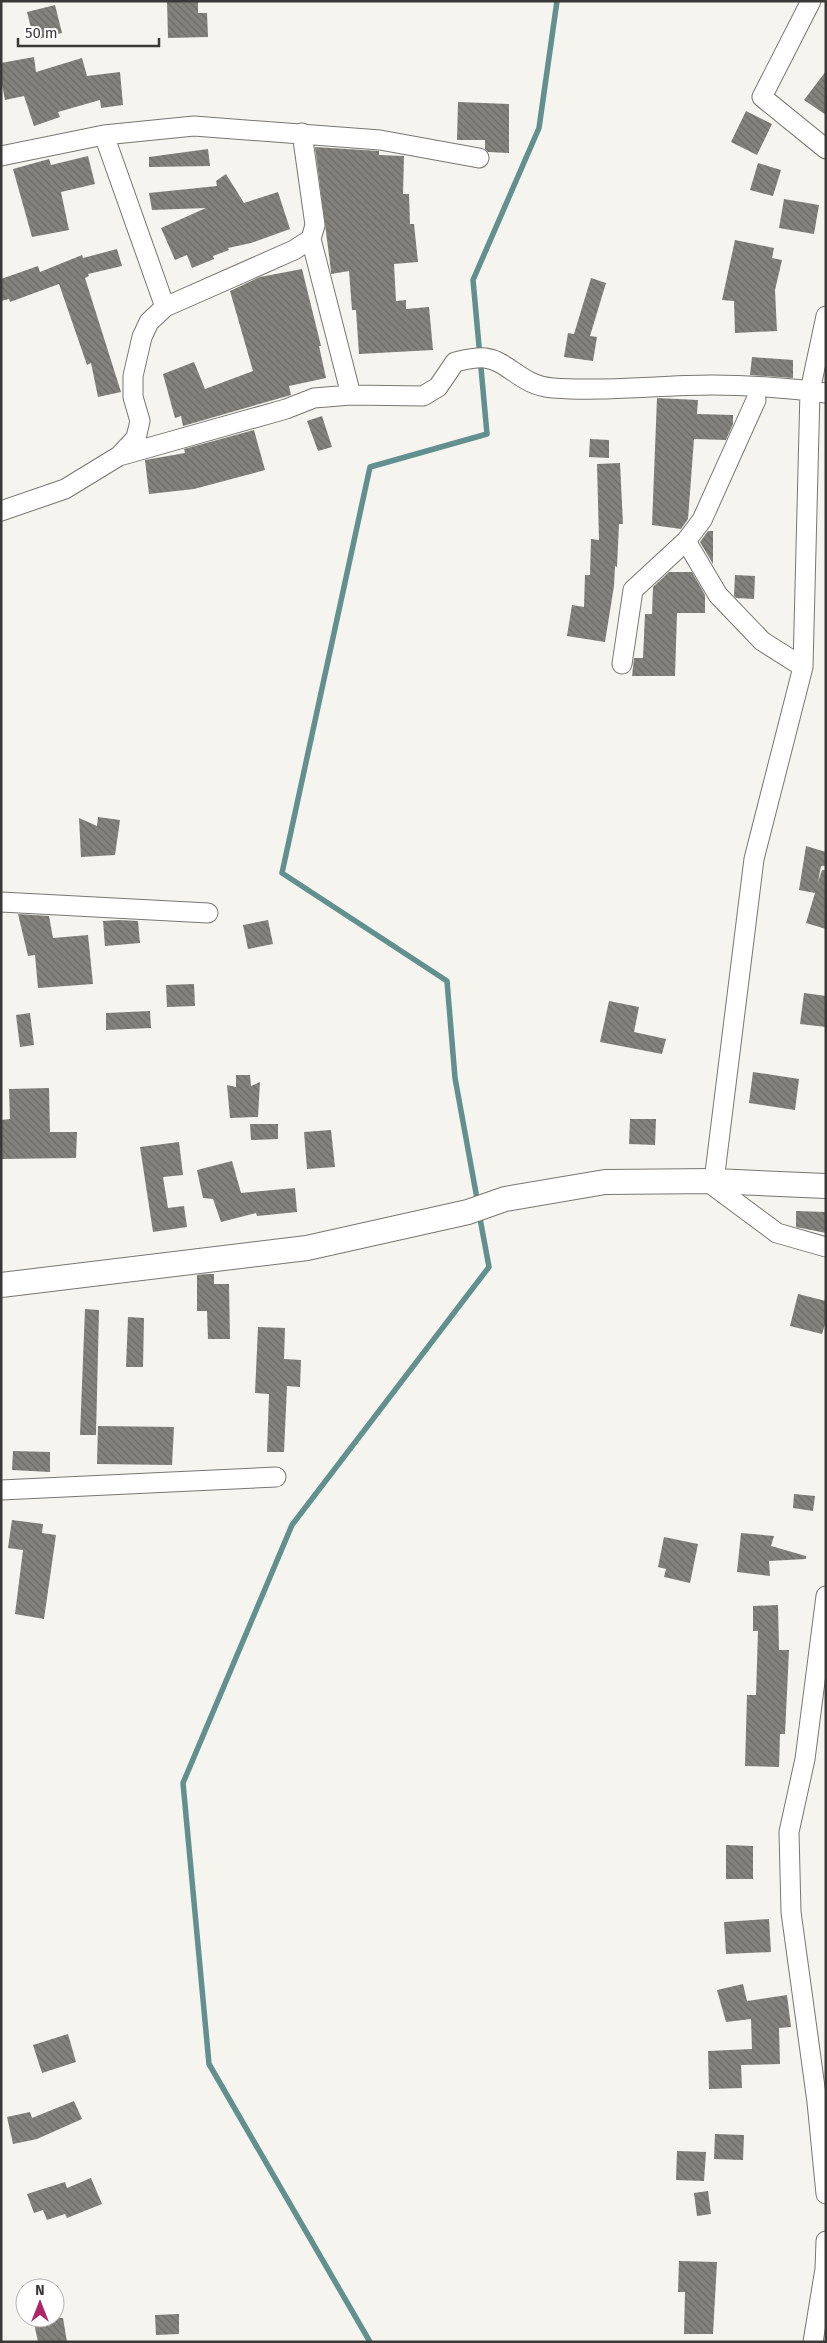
<svg xmlns="http://www.w3.org/2000/svg" width="827" height="2343" font-family="'Fira Sans',sans-serif">
<style>
.lines{fill:none;stroke-linecap:round;stroke-linejoin:round}
.stream{stroke:#62908f;stroke-width:5.5}
.building{fill:url(#building-back-hatch)}
.minor-casing{stroke:#777670;stroke-width:21}
.tertiary-casing{stroke:#777670;stroke-width:26}
.minor{stroke:#fff;stroke-width:19}
.tertiary{stroke:#fff;stroke-width:24}
</style>
<defs>
<pattern id="building-back-hatch" width="6" height="6" patternUnits="userSpaceOnUse" patternTransform="scale(1.25)"><rect width="6" height="6" fill="#83827c"/><path d="M-1 5l2 2M0 0l6 6M5-1l2 2" fill="none" stroke="#6c6b66"/></pattern>
</defs>
<rect width="100%" height="100%" fill="#f6f4ee"/>
<g class="lines">
<path class="stream" d="M478,1204l-23,-126 -8,-97 -165,-108 88,-406 117,-33 -14,-154 66,-152 18,-127
M370,2342l-161,-278 -26,-281 109,-258 197,-258 -10,-54"/>
</g>
<path class="building" d="M167,1h31v12h9l1,24 -40,1z
M55,5l7,28 -28,7 -7,-28z
M34,57l2,15 46,-14 5,18 33,-4 3,33 -22,3 -1,-8 -42,12 2,5 -26,9 -10,-30 -19,4 -4,-21v-16z
M826,71v44l-22,-15z
M458,102l51,2v49l-21,-1 -3,-3v-9h-28z
M746,111l26,13 -15,31 -26,-13z
M315,147l64,4v4l25,1 -1,38h6l1,30h4l4,38 -24,2 2,37 10,-1v9l23,-2 4,43 -74,4 -3,-44h-4l-3,-39 -18,3v-3z
M208,149l2,17 -61,1v-10z
M88,156l7,28 -34,8 8,38 -37,7 -19,-68 36,-10 2,6z
M758,163l23,7 -8,26 -23,-6z
M226,174l18,29 34,-11 12,37 -39,14 -23,5 1,2 -16,6 1,3 -22,9 -5,-13 -12,5 -14,-32 45,-20 -54,2 -3,-17 68,-7 -1,-5z
M784,199l35,6 -5,29 -35,-6z
M735,240l39,8 -2,10 10,2 -7,30 2,41 -42,2 -1,-32 -12,-1z
M117,249l5,17 -34,8 1,2 -4,2 36,114 -23,5 -7,-34 -4,2 -28,-81 -49,18 -1,-3 -8,2v-22l37,-13 2,6 42,-17 1,3z
M302,269l19,77h-2l7,32 -37,8 2,9 -108,31 -2,-10 -6,2 -12,-44 31,-12 11,27 48,-18 -23,-80 30,-14z
M591,278l15,5 -16,53 7,1 -4,24 -29,-4 4,-24 6,1z
M752,357l41,3v18l-43,-3z
M657,398l41,2 -1,14 36,1v9l-7,16 -32,-1 -6,80 -7,10 -29,-4z
M322,416l10,31 -14,4 -11,-30z
M254,430l11,40 -71,19 -45,5 -4,-34 40,-7 -1,-4z
M590,439l19,1v18l-20,-1z
M620,463l3,61h-4l-2,43 -2,-1 -1,20 -9,56 -38,-6 5,-31 12,2 1,-32h5l1,-36 8,1 -2,-76z
M708,531h5v33l-13,-22z
M669,572h23l13,23v18h-28l-2,63h-43l2,-18h9l2,-44h7l1,-27z
M735,575l20,1 -1,23 -18,-1 -2,-2z
M98,817l22,3 -5,35 -34,2 -2,-39 18,8z
M806,846l20,6v14h-5l-3,16 4,-12h4v59l-20,-6 9,-30 -16,-3z
M18,914l31,2 4,22 35,-3 5,49 -55,4 -3,-33 -7,1z
M119,920l19,1 2,22 -35,3 -2,-25z
M268,920l5,24 -25,5 -5,-24z
M194,984l1,22 -28,1 -1,-22z
M804,993l22,3v31l-26,-3z
M609,1001l30,6 -5,25 32,7 -4,15 -62,-12z
M150,1011l1,17 -45,2v-17z
M30,1013l4,32 -14,2 -4,-32z
M753,1072l46,7 -4,31 -46,-7z
M236,1075h14l1,11 9,-4 -2,35 -28,1 -3,-33 9,2z
M49,1088l1,44h27l-1,26 -75,1v-39l9,-1 -1,-30z
M630,1119h26l-1,26 -26,-1z
M250,1124h28v15l-27,1z
M331,1130l4,37 -28,2 -3,-37z
M179,1142l4,33 -20,2 5,31 16,-2 3,21 -34,5 -13,-85z
M232,1161l9,32 54,-5 2,24 -40,4 -1,-3 -35,9 -8,-23 -10,-1 -6,-28z
M796,1211l30,1v21l-30,-6z
M207,1274h7v10h15l1,55h-22l-1,-28h-10v-36z
M798,1294l28,7v20l-4,13 -32,-8z
M85,1309l14,1 -3,125h-16z
M128,1317l16,1 -1,49h-17z
M258,1327l27,1 -1,31 17,1 -1,27 -13,-1 -3,66h-17l2,-58 -14,-1z
M98,1426l76,1 -2,38 -75,-1z
M13,1451l37,1v20l-38,-2z
M794,1494l21,2 -2,15 -20,-3z
M12,1520l31,4 -1,9 14,2 -12,84 -29,-5 8,-64 -15,-2z
M741,1533l33,3 -3,10 35,10v3l-37,2 1,15 -33,-4z
M664,1537l34,7 -8,39 -26,-6 2,-8 -8,-2z
M778,1605l1,45h10l-4,84h-5l-1,33 -34,-1 2,-71h9l2,-64h-5v-25z
M726,1845l27,1v33h-27z
M769,1919l2,33 -45,2 -2,-32z
M743,1984l4,17 40,-6 4,32 -12,1 1,36 -39,1 1,23 -33,1 -1,-38 44,-2 -1,-30 -25,3 -9,-32z
M68,2034l8,28 -34,11 -9,-28z
M74,2101l8,18 -45,20 -24,5 -6,-27 23,-5 2,6z
M715,2134l29,1 -1,25 -29,-1z
M677,2151l29,1 -2,29 -28,-1z
M91,2178l11,26 -35,14 -2,-4 -18,6 -4,-10 -9,3 -7,-19 38,-12 2,6z
M708,2191l3,23 -14,2 -3,-23z
M679,2261l38,1 -4,72h-29l1,-42h-7z
M179,2314v20l-23,1 -1,-20z
M33,2318h30l4,24h-29z"/>
<g class="lines">
<defs>
<path id="minor" d="M811,1l-49,96 64,52
M302,133l13,92 -4,14 40,156
M104,135l61,172
M1,156l103,-21 90,-9 186,14 99,18
M756,400l-54,120 -16,21 32,54 44,46 41,26
M120,455l16,-17 4,-17 -7,-24v-21l9,-39 7,-15 16,-15 129,-57 17,-11
M1,511l64,-22 54,-33 167,-47 28,-11 37,-3 72,1 15,-9 17,-25c9,-2 20,-5 30,-4 24,3 36,28 68,30 53,4 106,-3 159,-3 37,0 77,3 114,8
M622,664l11,-74 53,-49
M1,902l207,11
M707,1181l70,52 49,14
M714,1181l40,-322 49,-192 7,-276 16,-75
M1,1490l275,-13
M826,1596l-21,163 -16,73 2,80 26,190 9,92
M813,2342l12,-73 1,-28"/>
<path id="tertiary" d="M1,1285l306,-37 161,-36 37,-13 100,-17 109,-1 112,5"/>
</defs>
<use href="#minor" class="minor-casing"/>
<use href="#tertiary" class="tertiary-casing"/>
<use href="#minor" class="minor"/>
<use href="#tertiary" class="tertiary"/>
</g>
<rect width="827" height="2343" fill="none" stroke="#3a3937" stroke-width="5"/>
<g transform="translate(40 2303)"><circle r="24" fill="#ffffff" stroke="#b0b0af"/>
<path d="M0-4L9 19L0 12L-9 19Z" fill="#ad2568"/>
<text y="-8" font-size="14" font-weight="bold" text-anchor="middle" fill="#3a3937">N</text>
</g>
<path d="M18 38v8h141v-8" fill="none" stroke="#3a3937" stroke-width="2.5"/>
<text x="25" y="38" font-size="15" fill="#3a3937" stroke="#ffffff" stroke-width="4" paint-order="stroke">50 m</text>
</svg>
